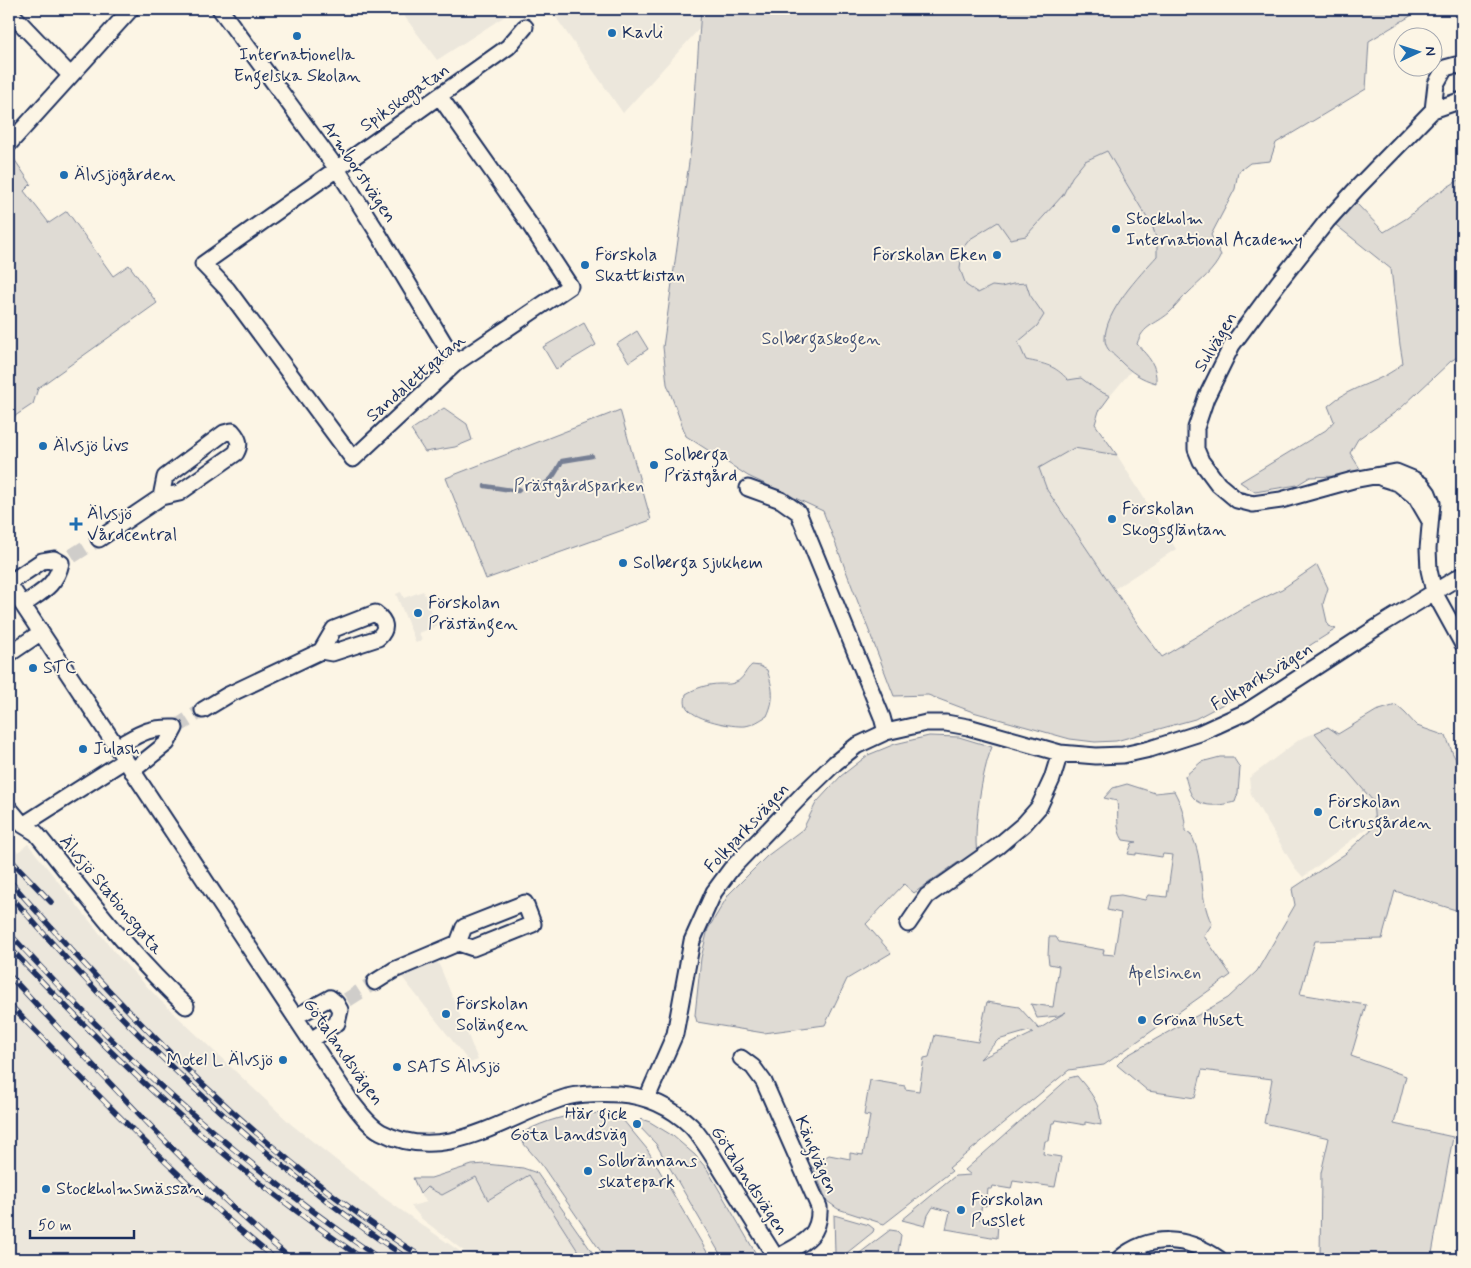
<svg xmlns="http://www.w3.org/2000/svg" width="1471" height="1268" font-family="Mynerve,sans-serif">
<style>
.built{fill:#ece7dc}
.green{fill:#dfdbd4;stroke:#7d8599;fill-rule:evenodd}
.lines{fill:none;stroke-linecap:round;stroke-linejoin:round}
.stream{stroke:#767f94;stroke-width:4.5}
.minor-tunnel{stroke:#cfcdca;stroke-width:15;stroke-dasharray:15 8;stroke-linecap:butt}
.minor-casing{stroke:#1b2f5e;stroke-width:19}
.minor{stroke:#fcf5e5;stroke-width:15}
.rail-casing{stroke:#1b2f5e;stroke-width:5.5}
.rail{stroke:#fcf5e5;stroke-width:4;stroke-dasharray:11;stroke-linecap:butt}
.poi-dot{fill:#1f6fb2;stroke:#fcf5e5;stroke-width:2}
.labels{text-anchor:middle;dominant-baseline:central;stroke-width:4;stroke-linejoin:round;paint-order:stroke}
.poi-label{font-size:18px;fill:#1b2f5e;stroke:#fcf5e5;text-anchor:start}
.street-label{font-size:18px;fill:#1b2f5e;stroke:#fcf5e5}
.park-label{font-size:18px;fill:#425176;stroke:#fcf5e5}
</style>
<rect width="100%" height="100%" fill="#fcf5e5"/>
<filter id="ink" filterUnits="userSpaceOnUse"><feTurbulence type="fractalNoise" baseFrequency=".02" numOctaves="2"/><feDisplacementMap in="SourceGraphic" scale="10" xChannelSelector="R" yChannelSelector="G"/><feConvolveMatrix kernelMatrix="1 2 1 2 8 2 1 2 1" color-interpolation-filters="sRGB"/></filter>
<g filter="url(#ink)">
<path class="built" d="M399,9h117l-79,51z
M550,9h158v10l-85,94z
M1107,151l46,77 4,13v15l-23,25 -25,38 -1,31 23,21 -21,25 -13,-6 -16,-12 -13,2 -8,-9 -12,-7 -22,-4 -8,-18 19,-16 7,-11 -14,-20 -5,-12 -12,1 -12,3 -9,-1 -14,7 -12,-8 -6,-16 2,-20 8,-10 28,-17 28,14 37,-41 9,-18 13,-16z
M1074,448l43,7 59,94 -62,40 -67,-99 -8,-23z
M423,591l14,35 -18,7 3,7 -6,3 -20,-49 5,-2 3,6z
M1315,733l59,68 1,21 -72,55 -8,-9 -44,-73 -2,-17 51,-39z
M9,843l9,9 10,-8 89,111 43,45 132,125 89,71 81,57 13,6h-466z
M436,959l5,10 37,91 -8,3 -68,-86z
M529,1175l54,84h-106l-12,-7 -43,-33 -11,-13 16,-4 -7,-8 7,-7 15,8 34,-18 12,23z"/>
<path class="green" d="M701,9h721l-53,32 -3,48 -90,54 -6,18 -20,2 -12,9 -3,17 -24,46 10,20c-7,16 -21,26 -33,38 -7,6 -12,14 -19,20 -14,12 -26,12 -32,31 12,14 20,20 19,39 -15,-4 -25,-11 -36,-22 -6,-6 -15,-12 -15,-21 -1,-28 35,-65 52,-84v-15l-4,-13 -46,-77 -22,10 -13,16 -9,18 -37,41 -16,3 -12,-17 -28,17 -8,10 -2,20 6,16 12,8 14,-7 9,1 12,-3 13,-1 4,12 14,20 -7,11 -19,16 8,18c19,4 29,5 42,20l13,-2 16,12 13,6 -11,15 -4,13 22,31 -43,-7 -35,20 8,22 90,133 25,34 85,-51 35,-17 35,-24 11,23 -5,16 5,22 8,3 -24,15 -70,50 -47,25 -79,22 -21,1 -25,-3 -97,-27 -45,-17 -34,1 -71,-185 -75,-35 -62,-40 -19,-52 -4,-37 29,-206z
M12,156l19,28 -7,7 25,32 18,-12 46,65 16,-11 28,38 -119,85 -5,16 -24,16v-260z
M1462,178v176l-11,7 -50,47 -43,31 -8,14 14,22 -54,2 -13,8 -42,7 -15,-10 86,-52 8,-9 -6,-15c24,-22 53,-22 75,-43l-3,-18 -9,-76 -55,-44 19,-23 29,30 23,-14 26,-22z
M584,323l12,22 -40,24 -13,-22z
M637,331l11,18 -19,13 -12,-18z
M444,408l23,16 5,16 -17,7 -30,5 -14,-22z
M620,410l31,110 -165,59 -40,-101z
M752,665l8,1 7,4c6,18 8,29 0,46 -7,4 -14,9 -22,10 -14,1 -48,-6 -57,-17 -4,-4 -3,-9 -2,-15 10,-6 22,-10 34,-10 7,0 10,1 16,-2 8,-3 9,-12 16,-17z
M1396,705l9,8 12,13 29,10 7,18 9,17v141l-67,-21 -13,48 -67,2 -15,53 66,11 -15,51 55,20 -12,48 59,13 -22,122h-111l1,-86 8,-35 -65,-15 8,-44 -70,-9 -7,28 -47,-7 -31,-26 9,-9 102,-58 29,-27 38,-66 -3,-16 53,-35 30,-28 -2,-25 -58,-68 13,-6 10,7 38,-23z
M929,736l30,1 33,10c-10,23 -19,82 -15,107l-20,9 -43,30 -10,-9 -38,40 25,29 -44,26 -22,46 -61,8 -67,-11 -2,-7 6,-57 7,-29 21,-35 38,-38 36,-27 13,-26 25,-27 27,-21 27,-11z
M1220,757h13l7,11 -2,25 -3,9c-14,3 -35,8 -44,-8 -3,-5 -4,-12 -6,-18l16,-14z
M1127,784l28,9 19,-2c7,13 12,26 11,41l5,1c16,26 7,63 22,91l-8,12 27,39 -127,90 -35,5 -120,98 3,3 -68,53 -46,-15 -11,-8 -15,-36 17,-10 21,4v-6l13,2 7,-39 -6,-1 6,-35 35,6v3l14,2 5,-33 5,-1 6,-22 43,7 9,-40 32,5 20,22 27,-17 -8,4 -21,2 -6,-14 22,3 6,-41 -10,-2 -1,-8 1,-19h7l3,5 45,8 -1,4 11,1 7,-42 -14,-3 3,-14 11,-1 24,5 3,-5 19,2 6,-42 -10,-1 -1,3 -26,-4v2l-8,-1 4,-11 5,-1 -14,-2c-8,-12 -4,-24 -6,-39l-13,-3 9,-10zM1029,1031l4,2 -53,26 18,-19z
M1077,1076c14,17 23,26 24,49l-16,-3v3l-29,-5 -1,3h-3l-3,18h-4l-2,13 18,3 -6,30 -42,-6 -2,8 -18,-3 -1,3h-4l-2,17 -4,-1 -3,14 19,4 -1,15 -51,-9 4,-17 -17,-5 -5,8 -3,11 -23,-6 53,-44 16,-1 -6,-5 104,-92z
M583,1113l28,1 12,6 24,29 64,110h-105l-65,-95 -24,-28c21,-13 42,-19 66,-23z
M641,1119l9,3 23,14 22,19 12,14 52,90h-36l-67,-115 -19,-20z
M486,1164l37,4 14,5 60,86h-14l-54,-84 -41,25 -12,-23 -34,18 -15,-8 -7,7 -7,-16h18l41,-13z
M834,1215l35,10 5,4 -1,3 -30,24 -5,2 -3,-5z
M890,1230l7,1 4,4 -4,24h-45z"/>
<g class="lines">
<path class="stream" d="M485,486l33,5 1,-2
M535,488c17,-5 19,-13 27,-27l30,-5"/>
<path class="minor-tunnel" d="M72,556l27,-17
M175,728l28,-18
M347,1000l28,-18"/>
<defs>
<path id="minor" d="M220,9l117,160 39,61 80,133
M9,11l61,64
M440,97l90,128 40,61 -114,77 -103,96 -126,-170 -24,-25 305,-217 17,-20
M1462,100l-29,10 -75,77 -31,34 -49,62 -46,62 -26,53 -10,30v21l5,12 17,23 19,16 16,4 28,-4 72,-20 43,-8 17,7 9,6 6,8 4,10 -4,46 1,21 5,22 28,51
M1433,110l3,-26 9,-16 11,-3 6,2
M9,144l122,-135
M1382,478l16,5 18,14 14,24
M748,488l33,12 17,12 84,205 4,15
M99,539l62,-42 18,-4 57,-40c5,-9 3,-14 -4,-22l-8,2 -59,44 -4,20
M9,583l33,-22 12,-2 7,4c-5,23 -20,29 -38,42
M9,584l341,516c9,11 18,25 31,32 65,34 125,-17 186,-35 17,-4 35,-4 53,-3 27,2 51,13 71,32 15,16 26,38 38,56 16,26 32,52 48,77
M9,654l31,-21
M203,710l25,-15 93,-44 13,-22 41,-16c11,8 13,16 3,25l-46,15 -11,-2
M116,747c24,-13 31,-20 59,-19l-8,15 -35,28
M9,808l14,17 13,8c48,59 93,121 150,173
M23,825l102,-65
M908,924l19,-28 71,-50 26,-22 15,-17 13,-28 8,-26
M375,982l19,-12 64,-27 15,5 60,-24 -8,-21 -61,24 -6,16
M295,1017l35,-19 6,5 4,7 -3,13 -26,17
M741,1058l12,9 11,15 55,125c2,32 -19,37 -43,51
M647,1098l28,-64 17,-93 22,-49 17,-23 74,-77 30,-29 21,-17 30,-14 40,-9h20l22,4 92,26 36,3 27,-1 27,-6 50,-16 46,-21 133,-86 83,-51
M1119,1259c32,-26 68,-23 100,0"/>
</defs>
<use href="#minor" class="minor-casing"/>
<use href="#minor" class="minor"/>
<defs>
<path id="rail" d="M9,858l42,44
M9,880c123,141 257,279 416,379
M9,894c118,137 248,264 399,365
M9,933c53,57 107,114 166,166 65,57 133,111 205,160
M9,947c66,70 133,138 207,200 47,40 97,77 147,112
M9,975c91,97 179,197 282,284
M9,1004c86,87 170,178 266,255"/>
</defs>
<use href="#rail" class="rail-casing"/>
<use href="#rail" class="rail"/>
</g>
</g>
<g class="poi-dot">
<circle cx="612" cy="33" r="5"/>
<circle cx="297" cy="36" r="5"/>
<circle cx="64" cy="175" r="5"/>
<circle cx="1116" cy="229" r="5"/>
<circle cx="997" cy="255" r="5"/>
<circle cx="585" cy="265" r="5"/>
<circle cx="43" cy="446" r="5"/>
<circle cx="654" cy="465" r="5"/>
<circle cx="1112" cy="519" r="5"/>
<path d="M73.5 516.5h5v5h5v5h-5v5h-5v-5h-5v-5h5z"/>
<circle cx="623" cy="563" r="5"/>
<circle cx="418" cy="613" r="5"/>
<circle cx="33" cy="668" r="5"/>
<circle cx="83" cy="749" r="5"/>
<circle cx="1318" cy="812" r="5"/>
<circle cx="446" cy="1014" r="5"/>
<circle cx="1142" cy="1020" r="5"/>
<circle cx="283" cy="1060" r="5"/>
<circle cx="397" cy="1067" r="5"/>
<circle cx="637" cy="1124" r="5"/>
<circle cx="588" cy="1171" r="5"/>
<circle cx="46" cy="1189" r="5"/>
<circle cx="961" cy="1210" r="5"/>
</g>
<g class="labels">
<g class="poi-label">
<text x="622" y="33">Kavli</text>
<text x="297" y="55" text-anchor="middle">Internationella<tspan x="297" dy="21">Engelska Skolan</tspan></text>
<text x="74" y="175">Älvsjögården</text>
<text x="1126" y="219">Stockholm<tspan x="1126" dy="21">International Academy</tspan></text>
<text x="595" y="255">Förskola<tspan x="595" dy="21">Skattkistan</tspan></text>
<text x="987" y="255" text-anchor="end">Förskolan Eken</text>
<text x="53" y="446">Älvsjö livs</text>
<text x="664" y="455">Solberga<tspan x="664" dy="21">Prästgård</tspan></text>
<text x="1122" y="509">Förskolan<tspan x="1122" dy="21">Skogsgläntan</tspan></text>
<text x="87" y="514">Älvsjö<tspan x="87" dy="21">Vårdcentral</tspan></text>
<text x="633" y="563">Solberga sjukhem</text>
<text x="428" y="603">Förskolan<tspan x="428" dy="21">Prästängen</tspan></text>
<text x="43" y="668">STC</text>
<text x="93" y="749">Julash</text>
<text x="1328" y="802">Förskolan<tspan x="1328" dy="21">Citrusgården</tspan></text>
<text x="456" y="1004">Förskolan<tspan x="456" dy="21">Solängen</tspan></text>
<text x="1152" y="1020">Gröna Huset</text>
<text x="273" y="1060" text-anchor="end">Motel L Älvsjö</text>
<text x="407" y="1067">SATS Älvsjö</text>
<text x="627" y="1114" text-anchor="end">Här gick<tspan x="627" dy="21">Göta Landsväg</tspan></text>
<text x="598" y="1161">Solbrännans<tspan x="598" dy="21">skatepark</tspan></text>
<text x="56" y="1189">Stockholmsmässan</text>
<text x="971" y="1200">Förskolan<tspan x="971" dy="21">Pusslet</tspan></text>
</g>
<g class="street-label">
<text transform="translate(405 98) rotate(-35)">Spikskogatan</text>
<text transform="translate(359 172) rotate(56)">Armborstvägen</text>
<text transform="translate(1216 342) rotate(-59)">Sulvägen</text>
<text transform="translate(416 378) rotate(-41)">Sandalettgatan</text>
<text transform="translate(1262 677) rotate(-31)">Folkparksvägen</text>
<text transform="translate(747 828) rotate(-47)">Folkparksvägen</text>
<text transform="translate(111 895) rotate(50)">Älvsjö Stationsgata</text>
<text transform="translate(343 1052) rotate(55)">Götalandsvägen</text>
<text transform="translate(816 1155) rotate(67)">Kängvägen</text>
<text transform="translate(749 1181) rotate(57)">Götalandsvägen</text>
</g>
<g class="park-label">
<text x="821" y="339">Solbergaskogen</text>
<text x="579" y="486">Prästgårdsparken</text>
<text x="1165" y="973">Apelsinen</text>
</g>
</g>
<rect width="1471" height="1268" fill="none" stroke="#fcf5e5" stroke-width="30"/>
<rect x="15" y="15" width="1441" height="1238" fill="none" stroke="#1b2f5e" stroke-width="2" filter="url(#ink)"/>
<g transform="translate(1418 52) rotate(86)"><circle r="24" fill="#fcf5e5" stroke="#a2a6af"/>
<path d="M0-4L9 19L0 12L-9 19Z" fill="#1f6fb2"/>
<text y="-8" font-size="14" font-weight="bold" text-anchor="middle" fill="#1b2f5e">N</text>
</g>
<path d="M30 1230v8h104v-8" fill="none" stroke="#1b2f5e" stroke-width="2.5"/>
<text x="38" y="1230" font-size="15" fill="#1b2f5e" stroke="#fcf5e5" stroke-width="4" paint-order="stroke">50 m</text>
</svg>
